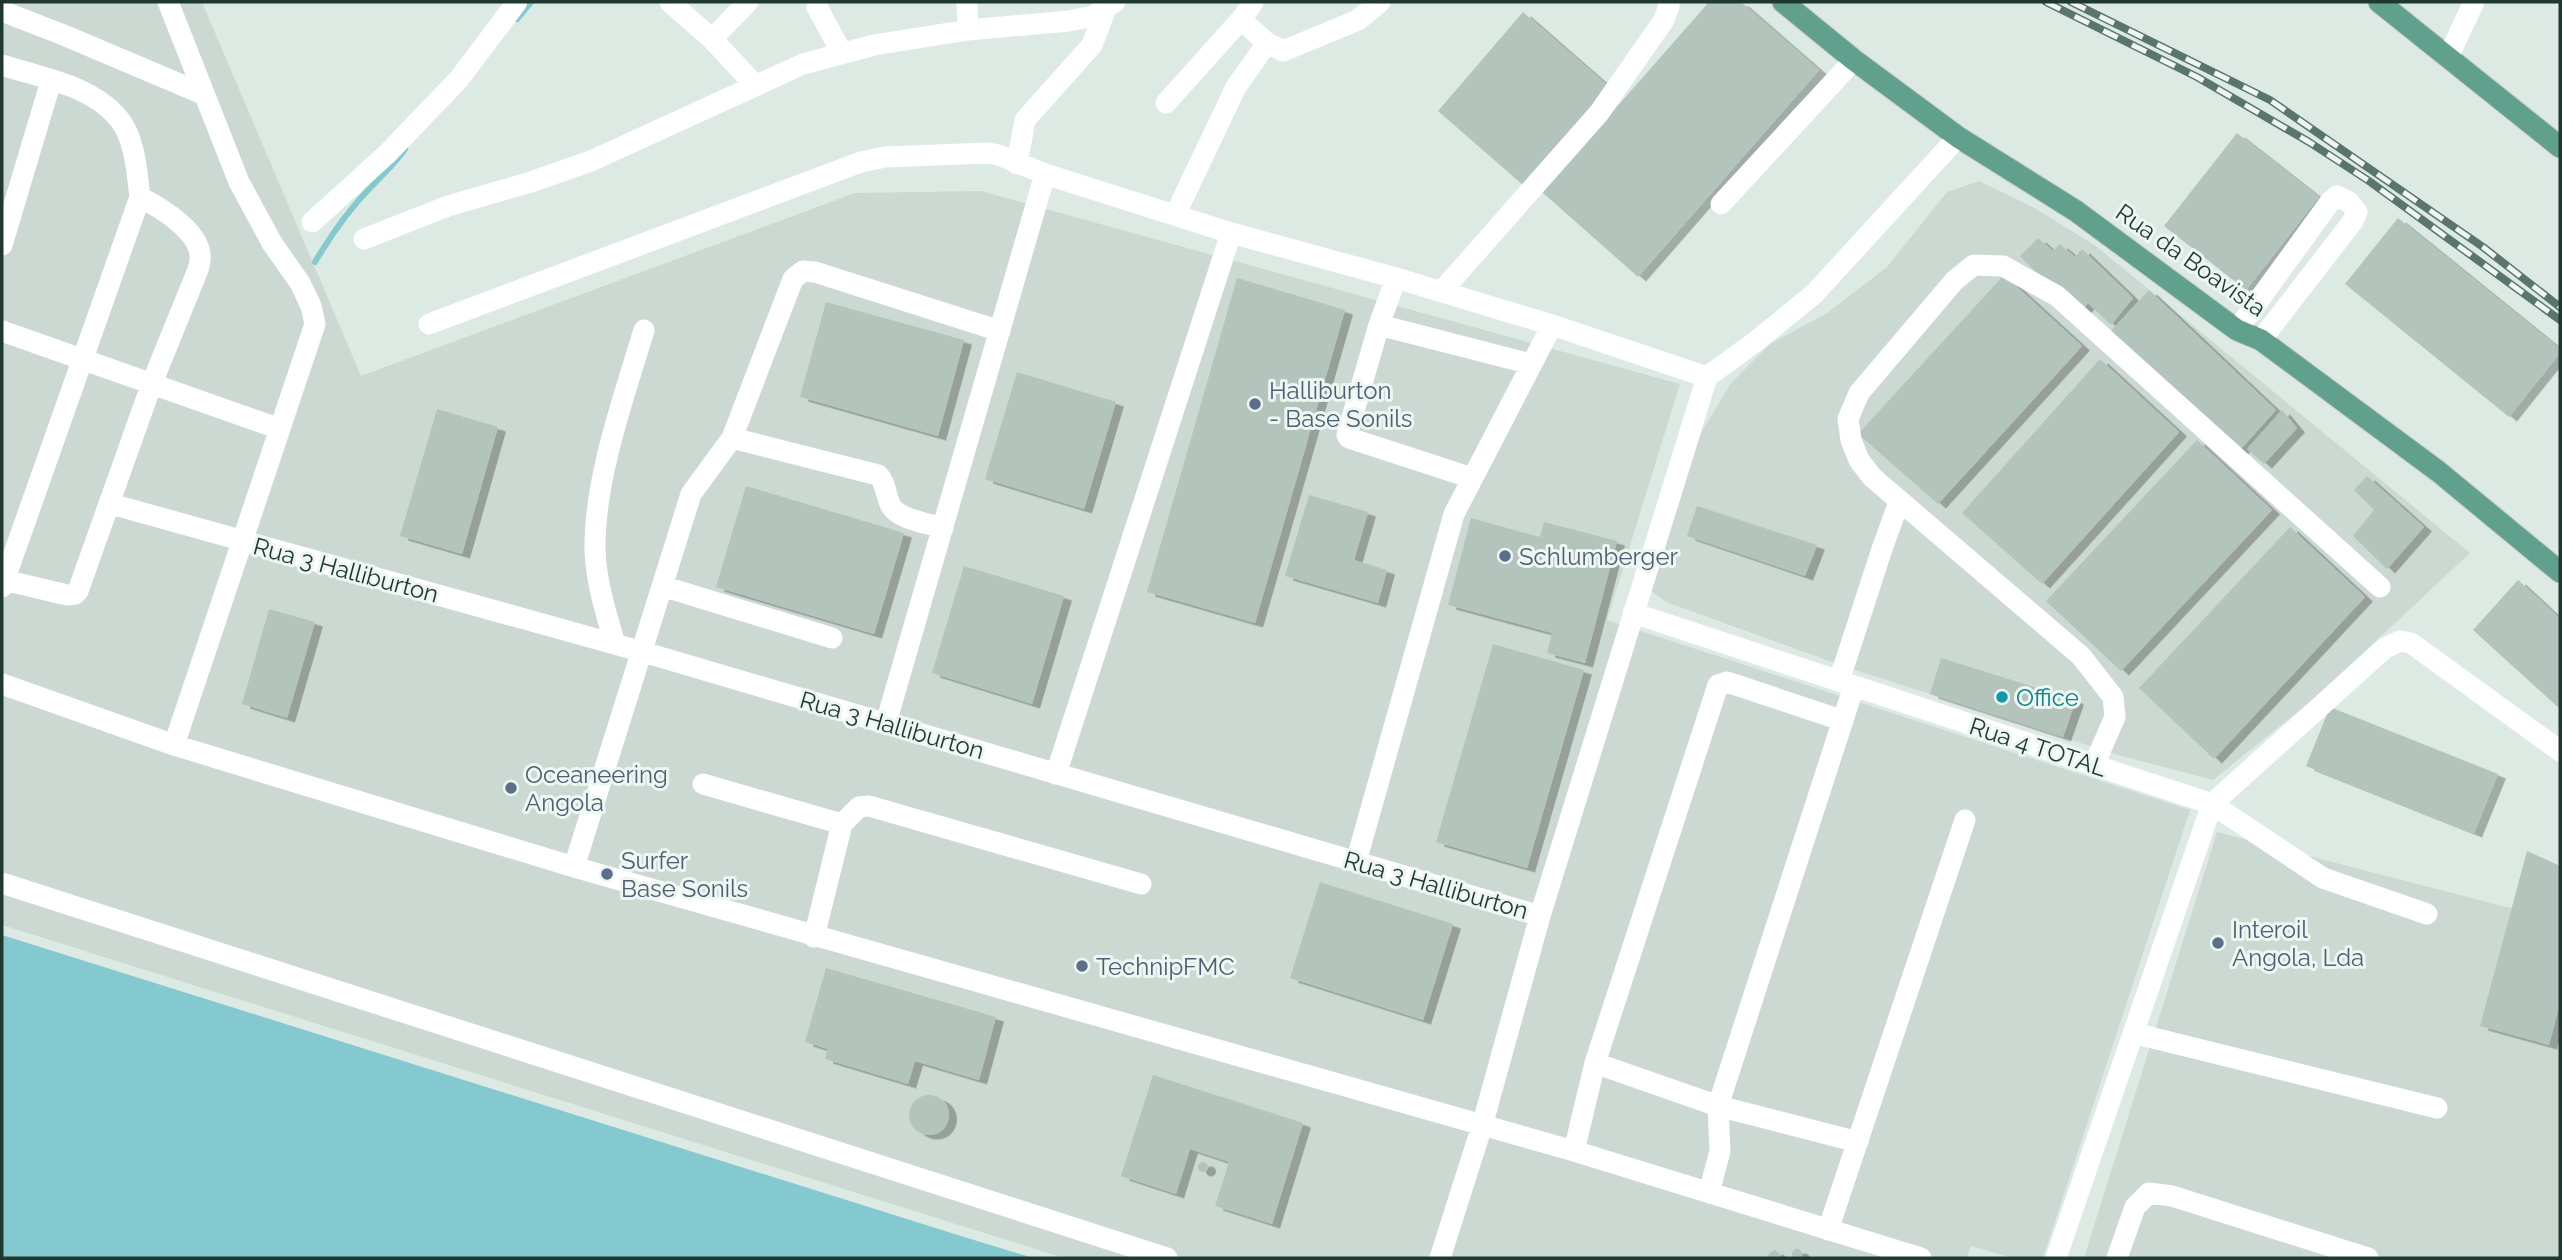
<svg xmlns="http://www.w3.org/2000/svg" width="2562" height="1260" font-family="Raleway,sans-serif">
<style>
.built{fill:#ccd9d2}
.water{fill:#84c8d0}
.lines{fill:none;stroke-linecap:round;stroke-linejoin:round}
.stream{stroke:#84c8d0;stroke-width:6}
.building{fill:#b3c4bc;filter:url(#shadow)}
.major-casing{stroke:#bcc4c1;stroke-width:23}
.minor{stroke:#fff;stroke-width:21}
.major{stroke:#61a08d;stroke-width:21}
.rail-casing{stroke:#59756c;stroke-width:8}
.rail{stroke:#eef6f2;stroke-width:5;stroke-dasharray:16;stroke-linecap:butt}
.service-dot{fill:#5c6f8a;stroke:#eef6f2;stroke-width:2.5}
.culture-dot{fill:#0f9aa8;stroke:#eef6f2;stroke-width:2.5}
.labels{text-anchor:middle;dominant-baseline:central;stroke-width:6;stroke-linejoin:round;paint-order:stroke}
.street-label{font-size:24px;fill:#1f3931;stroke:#eef6f2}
.service-label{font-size:24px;fill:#4e5e75;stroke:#eef6f2;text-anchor:start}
.culture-label{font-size:24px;fill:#0d838f;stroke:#eef6f2;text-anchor:start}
</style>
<defs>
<filter id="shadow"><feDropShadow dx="8" dy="4.5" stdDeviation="0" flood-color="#0004"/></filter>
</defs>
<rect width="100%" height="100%" fill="#ddeae4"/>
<path class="built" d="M2,2h200l159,374 494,-183 126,-2 699,193 -73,236 583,190 -147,448h-31l-41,-12 -4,12h-903l-1062,-333z
M1979,181l54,26 63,39 374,307 -154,144 -103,83 -95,-25 -275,-89 -177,-64 -15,-11 50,-158 30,-50 39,-39 57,-31 60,-46 60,-75z
M2217,832l343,89v337h-476z"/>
<path class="water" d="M2,935l959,301 72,22h-1031z"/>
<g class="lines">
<path class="stream" d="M517,19l14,-17
M315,262c16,-27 34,-53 57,-76 13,-14 21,-20 33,-37"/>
</g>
<path class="building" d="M1709,2h32l78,68 -181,207 -96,-85z
M1523,12l86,75 -85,99 -86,-75z
M2237,133l82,64 -73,93 -82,-64z
M2398,218l162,131v4l-51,64 -164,-133z
M2038,238l15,13 7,-7 15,13 7,-8 51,49 -22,27 -23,-22 -10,12 -58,-59z
M2004,275l78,71 -144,158 -80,-70z
M1237,278l108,32 -90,313 -108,-31z
M2149,290l127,120 -37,41 -129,-119z
M826,302l138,38 -26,96 -138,-39z
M2100,359l79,73 -137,152 -80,-71z
M1017,372l99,30 -32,107 -99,-30z
M437,409l61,18 -36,127 -62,-18z
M2282,410l15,18 -33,36 -17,-15z
M2197,440l75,70 -151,161 -75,-70z
M2367,476l57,51 -37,42 -34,-33 21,-26 -20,-20z
M746,486l158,47 -30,101 -158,-47z
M1309,495l59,17 -14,48 33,10 -9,33 -93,-27z
M1697,506l120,39 -12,31 -118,-40z
M1471,518l69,19 4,-15 73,19 -32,122 -38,-10 5,-20 -104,-28z
M2290,527l75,70 -151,162 -75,-71z
M964,566l100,30 -32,108 -100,-31z
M2518,580l42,39v90l-87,-79z
M269,609l46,13 -28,96 -45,-14z
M1493,644l91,26 -57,198 -91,-26z
M1941,658l135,42 -13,37 -133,-43z
M2330,707l168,67 -24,59 -168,-67z
M2527,851l33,15v137l-11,42 -69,-19z
M1320,882l133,42 -30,96 -133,-42z
M826,968l170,49 -17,63 -64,-19 -7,23 -83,-25 3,-10 -23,-7z
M1153,1075l150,48 -31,101 -57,-18 14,-44 -39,-13 -14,45 -55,-18z
M909 1115a20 20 0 1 1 40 0a20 20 0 1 1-40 0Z
M1198 1167a5 5 0 1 1 10 0a5 5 0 1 1-10 0Z
M1792 1254a5 5 0 1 1 10 0a5 5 0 1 1-10 0Z
M1775,1250l5,4v4h-13l2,-5z"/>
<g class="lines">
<defs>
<path id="major" d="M1783,2l71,58 104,77 118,74 161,119 24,10 178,132 121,100
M2379,2l181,145"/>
</defs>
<use href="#major" class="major-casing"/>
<path class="minor" d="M168,2l71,180 33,61 28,40 11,23 4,18 -141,421
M670,2l42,37 42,45
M818,2l-1,5 25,46
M967,2l1,28
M1253,2l-9,14 1,7 22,20 16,8 75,-31 22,-18
M2,11l64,25 137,58
M712,39l36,-37
M2448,57l26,-55
M2,65c39,13 90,20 117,54 16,19 18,54 21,78l-138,390
M1166,103l78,-87
M1017,164l8,-44 67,-75 14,-37
M1721,204l133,-144
M1175,215l61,-128 31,-44
M312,222l75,-68 72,-75 58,-77
M364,239l84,-33 83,-24 60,-21 212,-97 71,-19 94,-15 101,-9 24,-5 22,-14
M2,245l49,-164
M1396,278l-17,47 -32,110 2,3 123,40
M1441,292l158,-179 65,-93 5,-14 -1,-4
M429,324l432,-162 24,-5 103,-4 11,2 46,19 186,59 165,45 156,47 155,52 -167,539 -58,210 -42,132
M1379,325l152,39
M2237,330l93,-128 7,-6 12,6 8,10 -4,9 -92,119
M2,331l278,98
M1707,377l48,-35 59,-48 144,-157
M732,438l146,37c9,9 7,20 13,31 8,14 37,17 52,22
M111,504l532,148 897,264
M4,580l63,15 8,-1 3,-3 74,-208 43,-106c2,-5 5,-11 5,-17 3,-27 -39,-52 -60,-63
M662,586l170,52
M1633,613l579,191 111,74 104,36
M615,644c-9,-31 -19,-62 -20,-94 -1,-71 29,-153 49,-220
M1839,681l44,-135 16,-44
M2,684l172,61 400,122 1000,284 347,107
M886,723l159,-549
M2094,765l21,-48 -2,-20 -32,-41 -209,-179 -13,-17 -8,-20 -3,-21 11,-26 96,-113 19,-15 29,1 54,30 323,291
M1056,774l175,-541
M703,784l139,40 17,-17 10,-1 272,78
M1356,862l98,-348 98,-189
M574,867l117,-373 41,-56 61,-159 10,-8 12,1 185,59
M2,883l1165,375
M814,937l28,-113
M2133,1033l304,75
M1595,1063l123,43 140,36
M1574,1151l21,-88 123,-378 9,-3 114,38
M1709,1193l11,-42 -2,-45 136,-420
M1828,1230l137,-410
M2056,1258l156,-454 173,-156 15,-7 11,2 149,108
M2117,1258l18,-51 14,-14 23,3 196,62"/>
<use href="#major" class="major"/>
<defs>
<path id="rail" d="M2046,2l151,75 112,65 60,39 191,139
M2071,2l199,98 213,147 77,60"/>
</defs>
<use href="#rail" class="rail-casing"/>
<use href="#rail" class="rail"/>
</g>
<g class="service-dot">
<circle cx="1255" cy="404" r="7"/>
<circle cx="1505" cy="556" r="7"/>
<circle cx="511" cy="788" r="7"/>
<circle cx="607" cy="874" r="7"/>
<circle cx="2218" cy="943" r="7"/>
<circle cx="1082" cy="966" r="7"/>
</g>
<circle class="culture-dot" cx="2002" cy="697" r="7"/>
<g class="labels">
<g class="street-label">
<text transform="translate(2191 260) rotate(35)">Rua da Boavista</text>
<text transform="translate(346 570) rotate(15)">Rua 3 Halliburton</text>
<text transform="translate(892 725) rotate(16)">Rua 3 Halliburton</text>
<text transform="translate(2038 747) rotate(18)">Rua 4 TOTAL</text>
<text transform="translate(1436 885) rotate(16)">Rua 3 Halliburton</text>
</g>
<g class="service-label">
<text x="1269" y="390">Halliburton<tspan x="1269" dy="28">- Base Sonils</tspan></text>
<text x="1519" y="556">Schlumberger</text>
<text x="525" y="774">Oceaneering<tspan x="525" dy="28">Angola</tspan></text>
<text x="621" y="860">Surfer<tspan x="621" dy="28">Base Sonils</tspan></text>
<text x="2232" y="929">Interoil<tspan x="2232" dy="28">Angola, Lda</tspan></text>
<text x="1096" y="966">TechnipFMC</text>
</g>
<g class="culture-label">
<text x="2016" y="697">Office</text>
</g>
</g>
<rect width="2562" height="1260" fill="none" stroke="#1f3931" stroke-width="7"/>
</svg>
